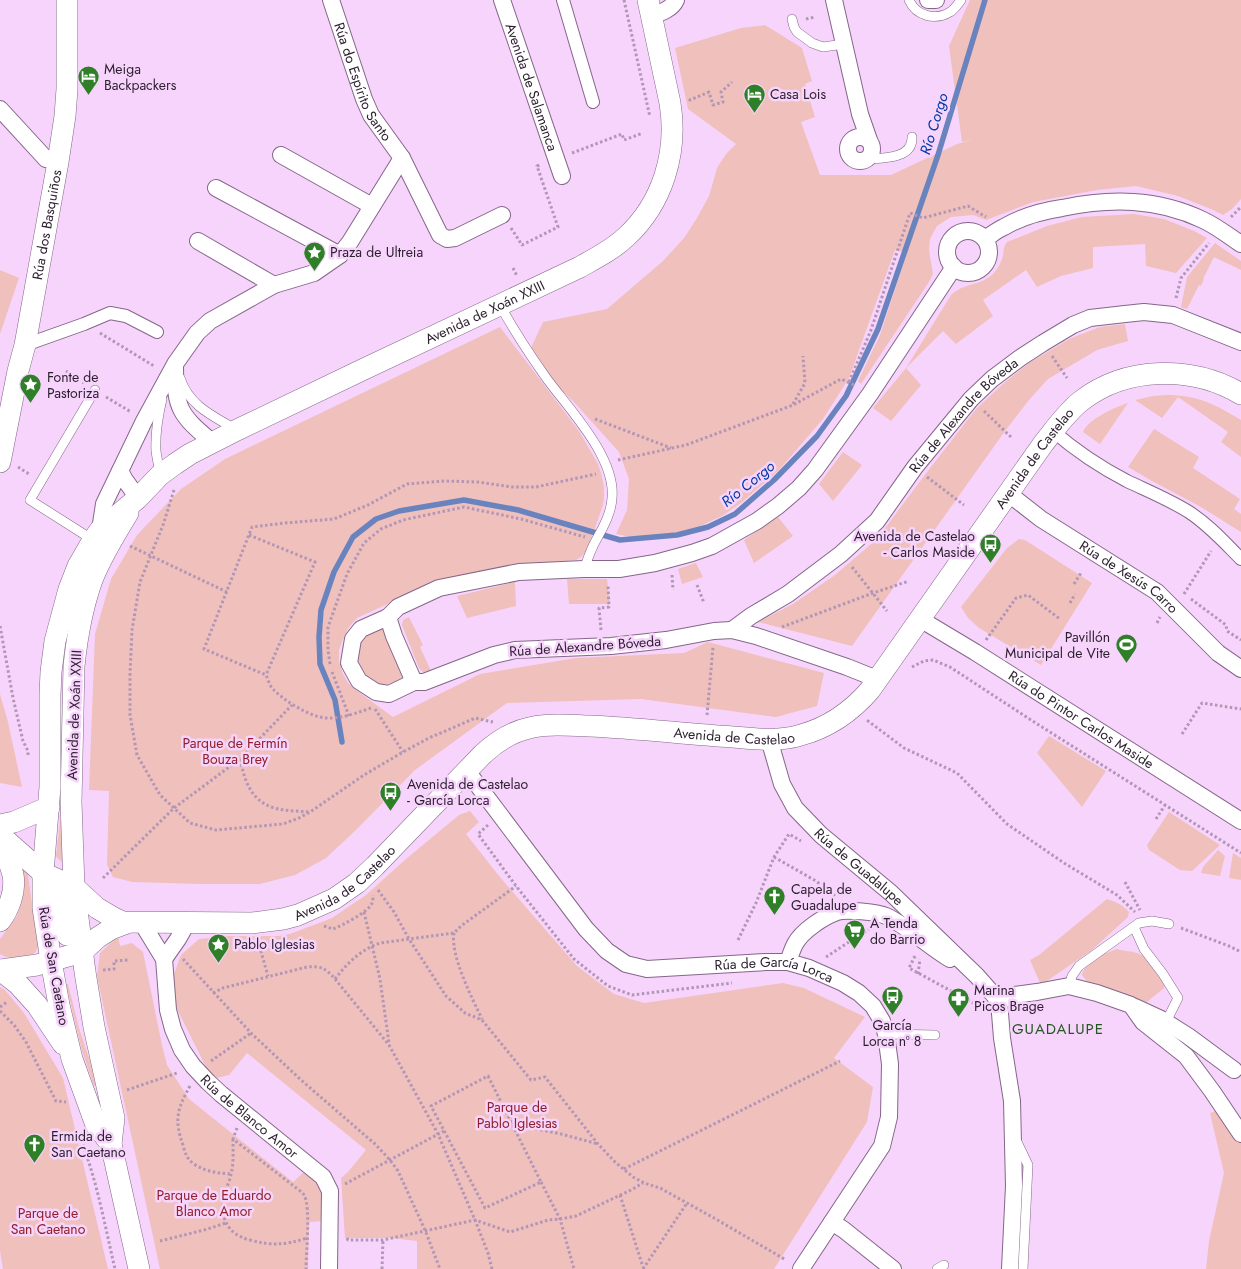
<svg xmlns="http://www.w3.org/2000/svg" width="1241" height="1269" font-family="Jost,sans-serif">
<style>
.green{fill:#f0c0bd}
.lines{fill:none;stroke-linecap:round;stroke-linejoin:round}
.stream{stroke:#6983be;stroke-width:5.5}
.service-casing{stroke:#856689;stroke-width:10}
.pedestrian-casing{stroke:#856689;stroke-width:14}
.minor-casing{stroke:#856689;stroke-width:18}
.tertiary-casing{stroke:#856689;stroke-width:22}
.path{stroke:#b296b5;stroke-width:3;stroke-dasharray:2.5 2.5;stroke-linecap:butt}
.service{stroke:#fff;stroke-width:9}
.pedestrian{stroke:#fff;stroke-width:12}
.minor{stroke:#fff;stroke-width:16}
.tertiary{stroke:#fff;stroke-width:21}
.labels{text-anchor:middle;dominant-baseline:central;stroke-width:5;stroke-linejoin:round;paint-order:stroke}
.poi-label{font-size:14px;fill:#2b1e2d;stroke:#f7d4fc;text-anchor:start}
.street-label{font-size:14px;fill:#2b1e2d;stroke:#f7d4fc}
.park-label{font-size:14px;fill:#8f1f28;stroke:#f7d4fc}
.water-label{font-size:15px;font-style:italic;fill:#0139a7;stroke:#f7d4fc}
.neighbourhood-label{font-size:15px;letter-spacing:1px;fill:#255721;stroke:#f7d4fc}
</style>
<rect width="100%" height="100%" fill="#f7d4fc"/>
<path class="green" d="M970,0h271v199l-9,10 -9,6 -12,-6 -33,-13 -42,-10 -39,4 -64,12 -47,18 -13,-5 -22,2 -14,9 -7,13 -1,11 4,24 -4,8 -68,102 -3,-3 22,-46 27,-82 -12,-3 -46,128 -26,41 -44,51 -38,33 -19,13 -24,11 -21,6 -46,4 -15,-3 11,-24 2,-31 -10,-27 -45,-50 -16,-15 -27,-39 12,-26 64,-13 56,-48 21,-23 13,-20 12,-22 8,-28 9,-14 10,-10 -48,-35 -13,-61 66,-20 24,-3 37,23 10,33 -7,3 10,33 -14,5 19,53h71l66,-31 15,-4 -10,2 -13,-96z
M1134,214l30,5 30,12 13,7 -31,35 -30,-7 -1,-22 -52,3v21l-32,8 -24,11 -11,-17 -43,30 10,16 -37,28 -13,-13 -37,37 15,17 -30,36 -18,-13 33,-40 45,-73c12,-12 30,-9 42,-21 5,-5 8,-12 10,-18 1,-6 0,-9 4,-14l40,-16 35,-9z
M1215,243l26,18v9l-27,-13 -11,22h1l-3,7 -2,-1 -12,24 -6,-2 6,-30z
M0,270l19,8 -19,56z
M1125,324l3,17 -31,9 -49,29 -19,21 -24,31 -153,215 -94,-24 35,-18 42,-29 42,-36 47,-63 52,-67 28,-26 25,-20 40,-24 31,-12z
M500,327l79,104 19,33 3,9 3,14v10l-1,8 -15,43c-3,5 -6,9 -12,12l-76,8 -82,22 -61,28 -8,9 -6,12 -4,11v12l4,12 5,9 8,7 37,27 87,-43 96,-16 108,-5 24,-11 116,31 -7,33 -41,11 -135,-18 -134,4 -92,67 -59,60 -30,28 -31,17 -35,9h-59l-69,-2 -19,-5 -6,-12 2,-74 -20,-1 6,-156 16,-55 26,-44 44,-46 44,-30z
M1166,395c32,0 48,9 75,25v37l-20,-15 7,-10 -50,-35 -16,21 -27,-18 18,-4z
M1128,403l-28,41 -17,-12c4,-12 32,-25 45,-29z
M1154,429l45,28 -6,11 47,31 -6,10 7,5v18l-40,-25 -49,-26 -24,-14z
M843,452l19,13 -29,36 -14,-17z
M778,517l15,19 -39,27 -10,-23z
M1019,539l6,1 67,43 -51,82 -62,-37 -11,-10 -7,-11 46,-59z
M696,563l7,14 -21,7 -4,-15z
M567,579h40l3,25h-41z
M515,582l1,24 -49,12 -10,-22z
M409,617l14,28 -3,2 11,24 -8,1 -4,-4 -17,-43 1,-5z
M383,627l21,49 -8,6 -9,2h-10l-9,-4 -11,-14 -1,-18 11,-15z
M0,694l8,28 14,65 -22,-4z
M1049,736l57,35 -24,36 -45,-54z
M470,811l9,11 -13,12 33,42 78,90 37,28 30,9 139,-20 21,5 61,29 -31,41 39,29 -6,35 -93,147h-357v-28l-26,-3h-46l-4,-60 7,-6 18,-22 -119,-97 -18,22 -17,4 -36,-72 -3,-30 8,-22 18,-16 28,-3h52l11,-2 42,-16 34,-23 40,-36 53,-44z
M1169,812l51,33 -28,26 -12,-1 -31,-20 -2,-5z
M65,817l1,50 -10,-11 4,-35z
M1218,850l7,6 -5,20 -19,-3 2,-6z
M1233,853l8,5v22l-12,-2z
M27,868l11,79 -3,6c-11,5 -24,8 -35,1v-15l17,-23 4,-15v-32z
M1107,899c9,3 16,6 22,13l-1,5 -36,33 -51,35 -11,-25 9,-5z
M118,936l2,10 12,-3 11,9 19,93 5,20 22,34 104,83 11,-10 12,11 9,14 -2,24 -14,1 -1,47h-148l-63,-293 3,-23z
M1117,949c6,2 13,2 20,4 12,4 22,19 28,29l-1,6 -22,18 -53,-22 -7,-9c5,-17 19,-20 35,-26z
M66,984h2l11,44 19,57 -4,1 -12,-35z
M0,987l5,3 19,23 39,65 45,191h-105l-3,-18z
M1219,1110l22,33v126h-35l3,-28 15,-68 -14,-60z"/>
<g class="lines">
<path class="stream" d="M342,742l-7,-42 -15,-36 -1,-27 2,-27 13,-38 19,-35 23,-18 23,-8 65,-11 54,10 102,30 57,-5 31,-8 27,-13 39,-34 43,-44 29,-40 32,-67 60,-174 47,-155"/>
<defs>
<path id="service" d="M909,0c7,16 26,21 41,12 4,-2 8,-8 11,-12
M792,19l2,8 3,5 15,11 11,4 21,-3
M867,159c16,-1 46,0 45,-22
M500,305c14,26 30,50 47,74 23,31 69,79 65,119 -1,17 -10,31 -18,46 -4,8 -7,17 -10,25
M180,378c9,28 33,38 57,52
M160,475c-1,-8 -3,-16 -4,-24 -1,-18 2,-35 6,-52
M93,540l-63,-40 65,-110
M1134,927l10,22 19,25 15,24 -12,24
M1069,986l3,-10 7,-10 60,-43 13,-2 17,3
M886,1034l49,1
M1017,1142l11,23 -5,104
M937,1269l7,-4"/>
<path id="pedestrian" d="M563,0l30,102
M25,345l59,-21 26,-11 16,3 31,16
M1053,431c23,20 47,36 74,50 21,10 43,19 62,31 20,13 36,31 52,47"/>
<g id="minor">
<path id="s1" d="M331,0l33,99 7,16 31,43 38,77 7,4 8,-1 47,-23"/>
<path id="s2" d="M502,0l60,176"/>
<path d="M834,0l26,114 9,26"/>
<path d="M928,0h8"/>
<path d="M651,16c10,-3 21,-7 25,-16"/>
<path d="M0,109l46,50 12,3"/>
<circle cx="860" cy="149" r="12"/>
<path d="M281,155l91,51"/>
<path d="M216,188l124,67"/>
<circle cx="968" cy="252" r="21"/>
<path d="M985,239c6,-4 12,-9 19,-12 17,-10 38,-16 58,-19 48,-10 95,-10 141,12 13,6 26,16 38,24"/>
<path d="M198,241l76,44"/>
<path d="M175,366c0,43 5,49 37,76"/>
<path d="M120,471l5,9 13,18"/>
<path id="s3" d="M1009,494l32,25 116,73 61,61 23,16"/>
<path d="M100,530l4,-26 40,-83 31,-57 22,-31 13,-12 64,-36 40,-12 26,-18 10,-13 52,-84"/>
<path d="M388,617l-27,12 -8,10 -4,24 10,18 17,11 13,2 25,-12"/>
<path id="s4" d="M920,619l55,33 266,169"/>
<path id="s5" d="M732,630l19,-14 37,-22 53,-40 36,-33 38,-54 56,-68 21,-20 28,-21 23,-15 30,-18 17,-7 35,-4 19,-2 29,3 68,27"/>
<path d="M877,679l-30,-12 -91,-31 -24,-6 -18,1 -48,9 -55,6 -96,4 -21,5 -70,27h-10l-20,-46 -6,-19 10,-10 41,-19 80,-16 65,-3h35l36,-6 37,-10 20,-7 45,-25 21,-15 21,-18 16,-18 55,-76 84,-127"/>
<path id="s6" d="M769,739l13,45 13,24 26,27 70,58 86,83 22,25 3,37 10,63 2,85 -4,83"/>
<path id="s7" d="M467,771l119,158 21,22 19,13 21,5 119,-7h22l21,6 34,15 16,10 14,13 9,15 4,13 4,30 -1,53 -7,29 -81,123"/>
<path id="s8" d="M142,923l22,36 4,51 5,19 9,21 11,16 15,16 13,12 102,83 7,14 -1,78"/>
<path d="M164,959l14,-20 9,-16"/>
<path d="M788,962c2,-6 4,-12 7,-18 7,-13 28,-27 42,-32 8,-3 41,0 49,4 23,11 42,30 64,43"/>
<path d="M999,1001l15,-6 23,-3 32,-6 28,7 34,12 12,17 43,34 26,35 29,43"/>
<path d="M1135,1007l26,12 27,17 46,34"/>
<path d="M832,1222l12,8 49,39"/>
</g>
<g id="tertiary">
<path id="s9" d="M0,462l18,-91 7,-26 33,-183 7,-46 2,-27v-89"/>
<path d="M128,513c-13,21 -27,44 -36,67 -10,28 -15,57 -18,86l-3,136 3,85 11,85 9,55 20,91 -3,26 28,125"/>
<path d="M0,825l14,-3 35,-15"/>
<path id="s10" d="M0,835l43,38 31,14 23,21 17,10 9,4 129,1 31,-4 15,-4 36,-16 23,-16 18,-17 108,-112c34,-32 62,-30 106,-28 48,2 96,8 144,11 23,2 46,5 68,-2 29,-8 50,-23 69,-45l173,-246c12,-15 23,-31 38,-43 45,-35 112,-36 160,-7"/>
<path d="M0,837c4,12 10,26 13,38 3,16 -4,34 -13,46"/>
<path d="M45,875l19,37 3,23"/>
<path d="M0,970l37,-5 45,-13 15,-14 14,-9 16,-6"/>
<path d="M0,970l18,14 19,21 26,39"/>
<path id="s11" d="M111,1144l-15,-19 -24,-66 -13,-54 -8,-44 -8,-53v-35l7,-86v-92l1,-23 4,-31 14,-52 9,-23 15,-26 7,-10 38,-32 22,-23 15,-11 15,-10 47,-24 125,-60 218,-103c16,-9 32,-17 46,-30 37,-34 52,-85 44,-134l-22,-103"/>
</g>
</defs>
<use href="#service" class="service-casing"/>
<use href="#pedestrian" class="pedestrian-casing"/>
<use href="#minor" class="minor-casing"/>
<use href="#tertiary" class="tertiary-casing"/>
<path class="path" d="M624,0l26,117
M806,19l9,-2
M689,99l1,1 19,-8 4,13 10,-3 -2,-10 11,-10
M572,153l50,-19 2,6 19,-7
M1231,217l10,-10
M511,228l11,17 36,-18 -21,-61 3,-1
M513,268l4,8
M1176,298l5,-20 28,-35
M100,333l54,33
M1052,356l15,22
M66,371l18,12
M849,382l22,-52 39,-117 13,5 45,-12 18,11
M106,397l25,15
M793,404l12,-21 -2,-27
M984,411l28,27
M595,419l76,29
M618,460l68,-15 107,-40 48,-26 13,6
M18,467l11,7
M927,477l37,28
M174,490l-11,35 -23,57 -8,48 -2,44v41l7,40 23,40 30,28 26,7 67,-6 16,-6 11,-6 54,-37 39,-23 26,-14 46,-20 18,4
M249,535l66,27 -49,113
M130,546l97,46
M852,567l35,44
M672,575l1,15
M1074,584l7,-11
M697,585l7,18
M1184,594l27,-43
M1191,599l35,26 1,6 14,9
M1070,603l5,-9
M1157,623l3,-6
M0,626l13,72 10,43 5,10v6
M782,627l91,-34 36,-12
M601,630l-2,-22 10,-1 -1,-21
M986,640l30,-42 12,-3 32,24
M1036,660l6,-11
M330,664l-2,-14v-23l19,-53 17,-31 17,-14 22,-9 61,-13 57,12 64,18
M912,667l12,-6 9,-1 17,7 81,53 210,133
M332,672l17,44
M371,708c-15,5 -29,11 -45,10 -16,-1 -43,-18 -53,-29 -4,-4 -5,-10 -7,-14l-62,-26 48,-122 33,-4 49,-4 34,-14 39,-21 37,-3 34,1 34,5h24l60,-13
M375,709l28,43
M707,715l6,-68
M869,721h-1l36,27 53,25 50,51 57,39 53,32 18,17
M1182,734l20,-31 39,6
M240,759c5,22 10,41 34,49 11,3 24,3 35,4
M1156,819l9,-14
M488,825l-10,9 38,52 58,73 34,27 24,9 100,-12
M774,857l42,24 19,15
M103,878l71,-70 66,-49 52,-54
M1125,882l15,28
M378,890l16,22 15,27 37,57 19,17 17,7 49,60 14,-3 53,67 17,18 18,15 11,6 16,5 54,30 72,42
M364,912l16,67 9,64
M324,926l9,3c8,-3 37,-18 39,-26 1,-2 1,-5 1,-8
M1181,928l48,18 12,6
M454,933c-4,22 18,65 28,86
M738,940l18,-37 18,-46 15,-23 12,7
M258,941l10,35
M915,956l-6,12 66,36h3
M826,957l43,-28
M183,959l68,74 50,47 74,64 15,16 8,11 27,59 15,39
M103,970l11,-1v-8l14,-1
M918,974l2,-15
M335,979c12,-16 27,-30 45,-36l74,-10 7,-7 55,-40
M213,993l10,-5 84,-21c15,-1 18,1 28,12l54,66 49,89 37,86 13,33 4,16
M0,1007l7,-5
M0,1011l14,14 12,17 30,59 10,1
M211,1061l40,-28
M488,1076l53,106 -56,26 -54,-102z
M190,1086c-13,23 -16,34 -7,59 2,8 4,14 11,19 12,8 24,9 37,10
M127,1090l50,-17
M511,1124l50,10 37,10
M237,1128l-4,11 62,48c3,2 7,5 9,8 7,12 2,58 2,74
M233,1139c0,12 1,24 -2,35 -1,6 -4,12 -6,19 -6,23 1,41 25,47 22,6 35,5 57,-2
M81,1140c16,41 24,86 34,129
M624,1169l216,-108
M541,1182l19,37 14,50
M345,1184l99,-53
M620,1195l23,72
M347,1238l1,2h35l92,-20 35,12 38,-12 12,-1 16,-3 55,-26 12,-7
M160,1241l44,-11 22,-7
M382,1269l1,-29
M643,1269l44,-66"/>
<use href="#service" class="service"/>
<use href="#pedestrian" class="pedestrian"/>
<use href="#minor" class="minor"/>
<use href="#tertiary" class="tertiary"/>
</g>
<defs>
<symbol id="hotel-pin" viewBox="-11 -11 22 30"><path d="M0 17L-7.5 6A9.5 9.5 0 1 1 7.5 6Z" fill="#2f7f29" stroke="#f7d4fc"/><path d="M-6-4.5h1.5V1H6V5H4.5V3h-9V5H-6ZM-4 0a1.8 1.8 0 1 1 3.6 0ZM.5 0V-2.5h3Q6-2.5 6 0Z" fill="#fff"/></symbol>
<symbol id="sight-pin" viewBox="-11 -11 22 30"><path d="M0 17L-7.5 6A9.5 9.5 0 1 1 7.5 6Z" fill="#2f7f29" stroke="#f7d4fc"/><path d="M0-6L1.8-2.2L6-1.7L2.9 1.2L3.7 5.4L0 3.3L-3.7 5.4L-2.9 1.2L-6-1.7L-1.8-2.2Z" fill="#fff"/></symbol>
<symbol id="bus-pin" viewBox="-11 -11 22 30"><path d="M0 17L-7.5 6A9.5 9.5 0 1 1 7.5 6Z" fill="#2f7f29" stroke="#f7d4fc"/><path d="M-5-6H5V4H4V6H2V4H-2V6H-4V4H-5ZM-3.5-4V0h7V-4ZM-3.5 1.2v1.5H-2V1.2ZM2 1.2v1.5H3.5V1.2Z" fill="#fff"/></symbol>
<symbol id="stadium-pin" viewBox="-11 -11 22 30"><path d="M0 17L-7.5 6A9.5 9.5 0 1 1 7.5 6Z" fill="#2f7f29" stroke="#f7d4fc"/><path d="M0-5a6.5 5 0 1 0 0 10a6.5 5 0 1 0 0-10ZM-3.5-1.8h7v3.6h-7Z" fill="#fff"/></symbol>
<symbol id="church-pin" viewBox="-11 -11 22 30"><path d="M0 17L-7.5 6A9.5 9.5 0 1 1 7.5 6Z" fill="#2f7f29" stroke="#f7d4fc"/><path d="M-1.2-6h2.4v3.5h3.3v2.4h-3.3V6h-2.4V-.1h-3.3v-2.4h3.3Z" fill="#fff"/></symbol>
<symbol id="supermarket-pin" viewBox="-11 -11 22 30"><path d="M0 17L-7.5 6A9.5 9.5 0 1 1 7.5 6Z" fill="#2f7f29" stroke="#f7d4fc"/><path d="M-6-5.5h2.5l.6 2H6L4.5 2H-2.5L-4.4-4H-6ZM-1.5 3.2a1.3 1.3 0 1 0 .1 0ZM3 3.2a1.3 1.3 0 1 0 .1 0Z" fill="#fff"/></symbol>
<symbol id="pharmacy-pin" viewBox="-11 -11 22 30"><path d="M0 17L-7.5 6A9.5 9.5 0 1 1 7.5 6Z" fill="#2f7f29" stroke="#f7d4fc"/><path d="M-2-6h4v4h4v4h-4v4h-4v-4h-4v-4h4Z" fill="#fff"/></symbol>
</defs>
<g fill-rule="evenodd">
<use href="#hotel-pin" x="76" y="64" width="25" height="34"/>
<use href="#hotel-pin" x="742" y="82" width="25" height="34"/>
<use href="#sight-pin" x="302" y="240" width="25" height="34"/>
<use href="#sight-pin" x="18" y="372" width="25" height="34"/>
<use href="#bus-pin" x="978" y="532" width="25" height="34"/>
<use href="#stadium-pin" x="1114" y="632" width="25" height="34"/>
<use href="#bus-pin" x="378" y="780" width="25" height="34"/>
<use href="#church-pin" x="762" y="884" width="25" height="34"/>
<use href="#supermarket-pin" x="842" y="918" width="25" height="34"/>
<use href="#sight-pin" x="206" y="932" width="25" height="34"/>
<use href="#bus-pin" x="880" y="984" width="25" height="34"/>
<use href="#pharmacy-pin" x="946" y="986" width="25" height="34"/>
<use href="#church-pin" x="22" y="1132" width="25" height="34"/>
</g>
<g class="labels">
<g class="poi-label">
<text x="104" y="69">Meiga<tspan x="104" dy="16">Backpackers</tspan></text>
<text x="770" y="94">Casa Lois</text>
<text x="330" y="252">Praza de Ultreia</text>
<text x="47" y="377">Fonte de<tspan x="47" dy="16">Pastoriza</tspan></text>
<text x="975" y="536" text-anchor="end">Avenida de Castelao<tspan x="975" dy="16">- Carlos Maside</tspan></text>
<text x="1110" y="637" text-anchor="end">Pavillón<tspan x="1110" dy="16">Municipal de Vite</tspan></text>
<text x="407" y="784">Avenida de Castelao<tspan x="407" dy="16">- García Lorca</tspan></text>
<text x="791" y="889">Capela de<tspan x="791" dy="16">Guadalupe</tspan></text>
<text x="870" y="923">A Tenda<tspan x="870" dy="16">do Barrio</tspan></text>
<text x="234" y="944">Pablo Iglesias</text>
<text x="974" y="990">Marina<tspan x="974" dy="16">Picos Brage</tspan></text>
<text x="892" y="1025" text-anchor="middle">García<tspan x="892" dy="16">Lorca nº 8</tspan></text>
<text x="51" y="1136">Ermida de<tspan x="51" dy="16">San Caetano</tspan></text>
</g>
<g class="street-label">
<text stroke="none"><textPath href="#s1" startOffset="88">Rúa do Espírito Santo</textPath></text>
<text stroke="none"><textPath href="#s2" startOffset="92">Avenida de Salamanca</textPath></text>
<text stroke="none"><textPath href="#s9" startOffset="242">Rúa dos Basquiños</textPath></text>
<text stroke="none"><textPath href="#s11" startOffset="1082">Avenida de Xoán XXIII</textPath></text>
<text stroke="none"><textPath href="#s5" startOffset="319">Rúa de Alexandre Bóveda</textPath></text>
<text stroke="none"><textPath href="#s10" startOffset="1270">Avenida de Castelao</textPath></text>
<text stroke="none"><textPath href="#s3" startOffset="146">Rúa de Xesús Carro</textPath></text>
<text transform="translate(585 646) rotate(-4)">Rúa de Alexandre Bóveda</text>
<text transform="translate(74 715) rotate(-88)">Avenida de Xoán XXIII</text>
<text stroke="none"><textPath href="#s4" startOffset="190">Rúa do Pintor Carlos Maside</textPath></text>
<text stroke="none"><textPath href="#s10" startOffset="835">Avenida de Castelao</textPath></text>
<text stroke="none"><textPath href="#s6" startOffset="161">Rúa de Guadalupe</textPath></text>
<text stroke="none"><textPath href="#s10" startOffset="385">Avenida de Castelao</textPath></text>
<text transform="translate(54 966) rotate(80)">Rúa de San Caetano</text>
<text stroke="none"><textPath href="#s7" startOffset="401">Rúa de García Lorca</textPath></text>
<text stroke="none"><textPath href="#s8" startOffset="231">Rúa de Blanco Amor</textPath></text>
</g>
<g class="park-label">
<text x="235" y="743">Parque de Fermín<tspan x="235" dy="16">Bouza Brey</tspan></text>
<text x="517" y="1107">Parque de<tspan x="517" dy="16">Pablo Iglesias</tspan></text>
<text x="214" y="1195">Parque de Eduardo<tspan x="214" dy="16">Blanco Amor</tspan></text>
<text x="48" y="1213">Parque de<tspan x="48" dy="16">San Caetano</tspan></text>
</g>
<g class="water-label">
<text transform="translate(934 124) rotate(-73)">Río Corgo</text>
<text transform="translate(748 484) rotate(-39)">Río Corgo</text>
</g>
<g class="neighbourhood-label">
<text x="1058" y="1029">GUADALUPE</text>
</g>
</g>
</svg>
